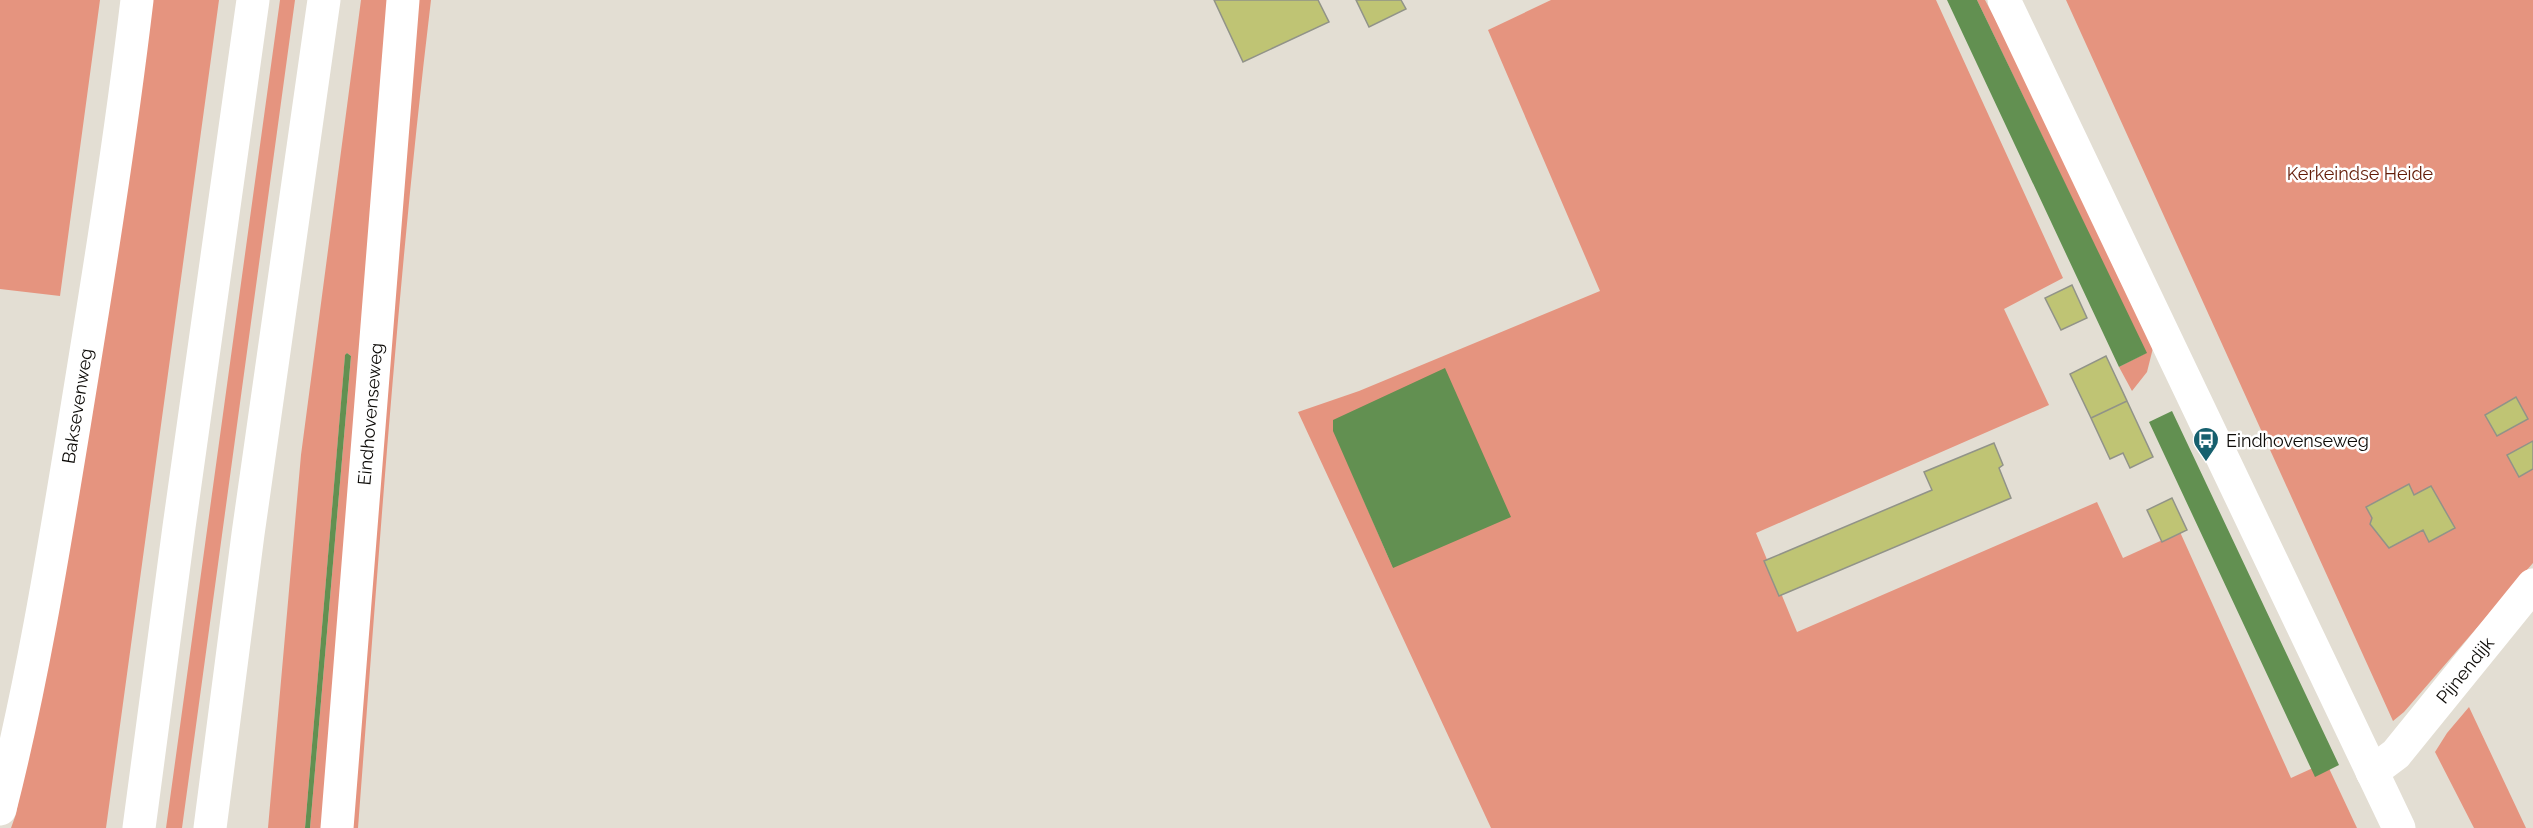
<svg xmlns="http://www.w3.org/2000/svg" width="2533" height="828" font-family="Raleway,sans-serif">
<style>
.green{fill:#e5947f;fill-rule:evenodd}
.water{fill:#629051}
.building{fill:#bfc474;stroke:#919388;stroke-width:1.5}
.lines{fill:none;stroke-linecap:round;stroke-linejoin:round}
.street{stroke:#fff;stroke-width:33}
.secondary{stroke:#fff;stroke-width:33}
.highway{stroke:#fff;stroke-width:33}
.labels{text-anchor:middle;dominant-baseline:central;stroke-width:5;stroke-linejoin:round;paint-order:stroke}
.park-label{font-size:18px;fill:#631c08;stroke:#fff}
.street-label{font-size:18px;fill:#0d0b08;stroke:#fff}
.poi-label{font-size:18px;fill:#0d0b08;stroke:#fff;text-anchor:start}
</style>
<rect width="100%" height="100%" fill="#e3ded3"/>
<path class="green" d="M0,0h100l-40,296 -60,-7z
M153,0h66l-113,828h-95l5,-14z
M280,0h15l-113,828h-16z
M361,0h34l-69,828h-16l41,-472 -4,-3 -2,3 -40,472h-37l33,-373z
M414,0h17c-33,275 -52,552 -73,828h-13z
M1551,0h385l127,278 -59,31 45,96 -293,128 41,99 300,-130 26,56 57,-26 111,246 35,-16 31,66h-866l-193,-416 61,-21 241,-100 -112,-261zM1333,420l60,148 -59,-137z
M1977,0h8l22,41 146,307 -6,24 -15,19 -13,-24 27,-14z
M2066,0h467v563l-129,149 -11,9z
M2469,707l57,121h-52l-39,-76 12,-19z"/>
<path class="water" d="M1947,0h30l170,353 -28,14z
M347,353l4,3 -41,472h-5l40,-473z
M1445,368l66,149 -118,51 -60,-137v-11z
M2172,411l167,354 -24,12 -166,-355z"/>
<path class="building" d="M1214,0h104l11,22 -86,40z
M1356,0h45l5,9 -37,18z
M2072,285l15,33 -26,12 -16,-32z
M2106,356l21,45 -36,17 -21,-44z
M2516,397l12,22 -31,17 -12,-21z
M2127,401l26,56 -23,11 -7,-15 -13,6 -19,-41z
M2533,441v28l-14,8 -12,-22z
M1994,443l9,22 -4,3 12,30 -232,98 -15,-35 168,-71 -8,-18z
M2409,484l5,11 17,-9 24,42 -26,14 -6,-12 -34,18 -19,-24 2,-6 -6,-11z
M2172,498l15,32 -25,12 -15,-32z"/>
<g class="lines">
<path class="street" d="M2372,772l24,-18 137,-169
M0,809c32,-125 53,-255 74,-383 23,-141 46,-283 63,-426
M337,828l66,-828"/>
<path class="secondary" d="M2004,0l395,828"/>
<path class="highway" d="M139,828l40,-301 74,-527
M210,828l38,-294 76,-534"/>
</g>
<defs>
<symbol id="bus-pin" viewBox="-11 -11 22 30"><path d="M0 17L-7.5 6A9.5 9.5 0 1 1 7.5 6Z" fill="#16606e" stroke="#fff"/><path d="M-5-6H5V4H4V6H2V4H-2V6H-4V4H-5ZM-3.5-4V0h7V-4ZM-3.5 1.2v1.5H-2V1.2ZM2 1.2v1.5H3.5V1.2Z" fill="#fff"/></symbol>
</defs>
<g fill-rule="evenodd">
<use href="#bus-pin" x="2191" y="425" width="30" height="40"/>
</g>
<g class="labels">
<g class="park-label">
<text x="2360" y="173">Kerkeindse Heide</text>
</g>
<g class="street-label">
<text transform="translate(77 406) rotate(-81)">Baksevenweg</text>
<text transform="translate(370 414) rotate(-85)">Eindhovenseweg</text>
<text transform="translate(2465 670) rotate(-51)">Pijnendijk</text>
</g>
<g class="poi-label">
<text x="2226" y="440">Eindhovenseweg</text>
</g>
</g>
</svg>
